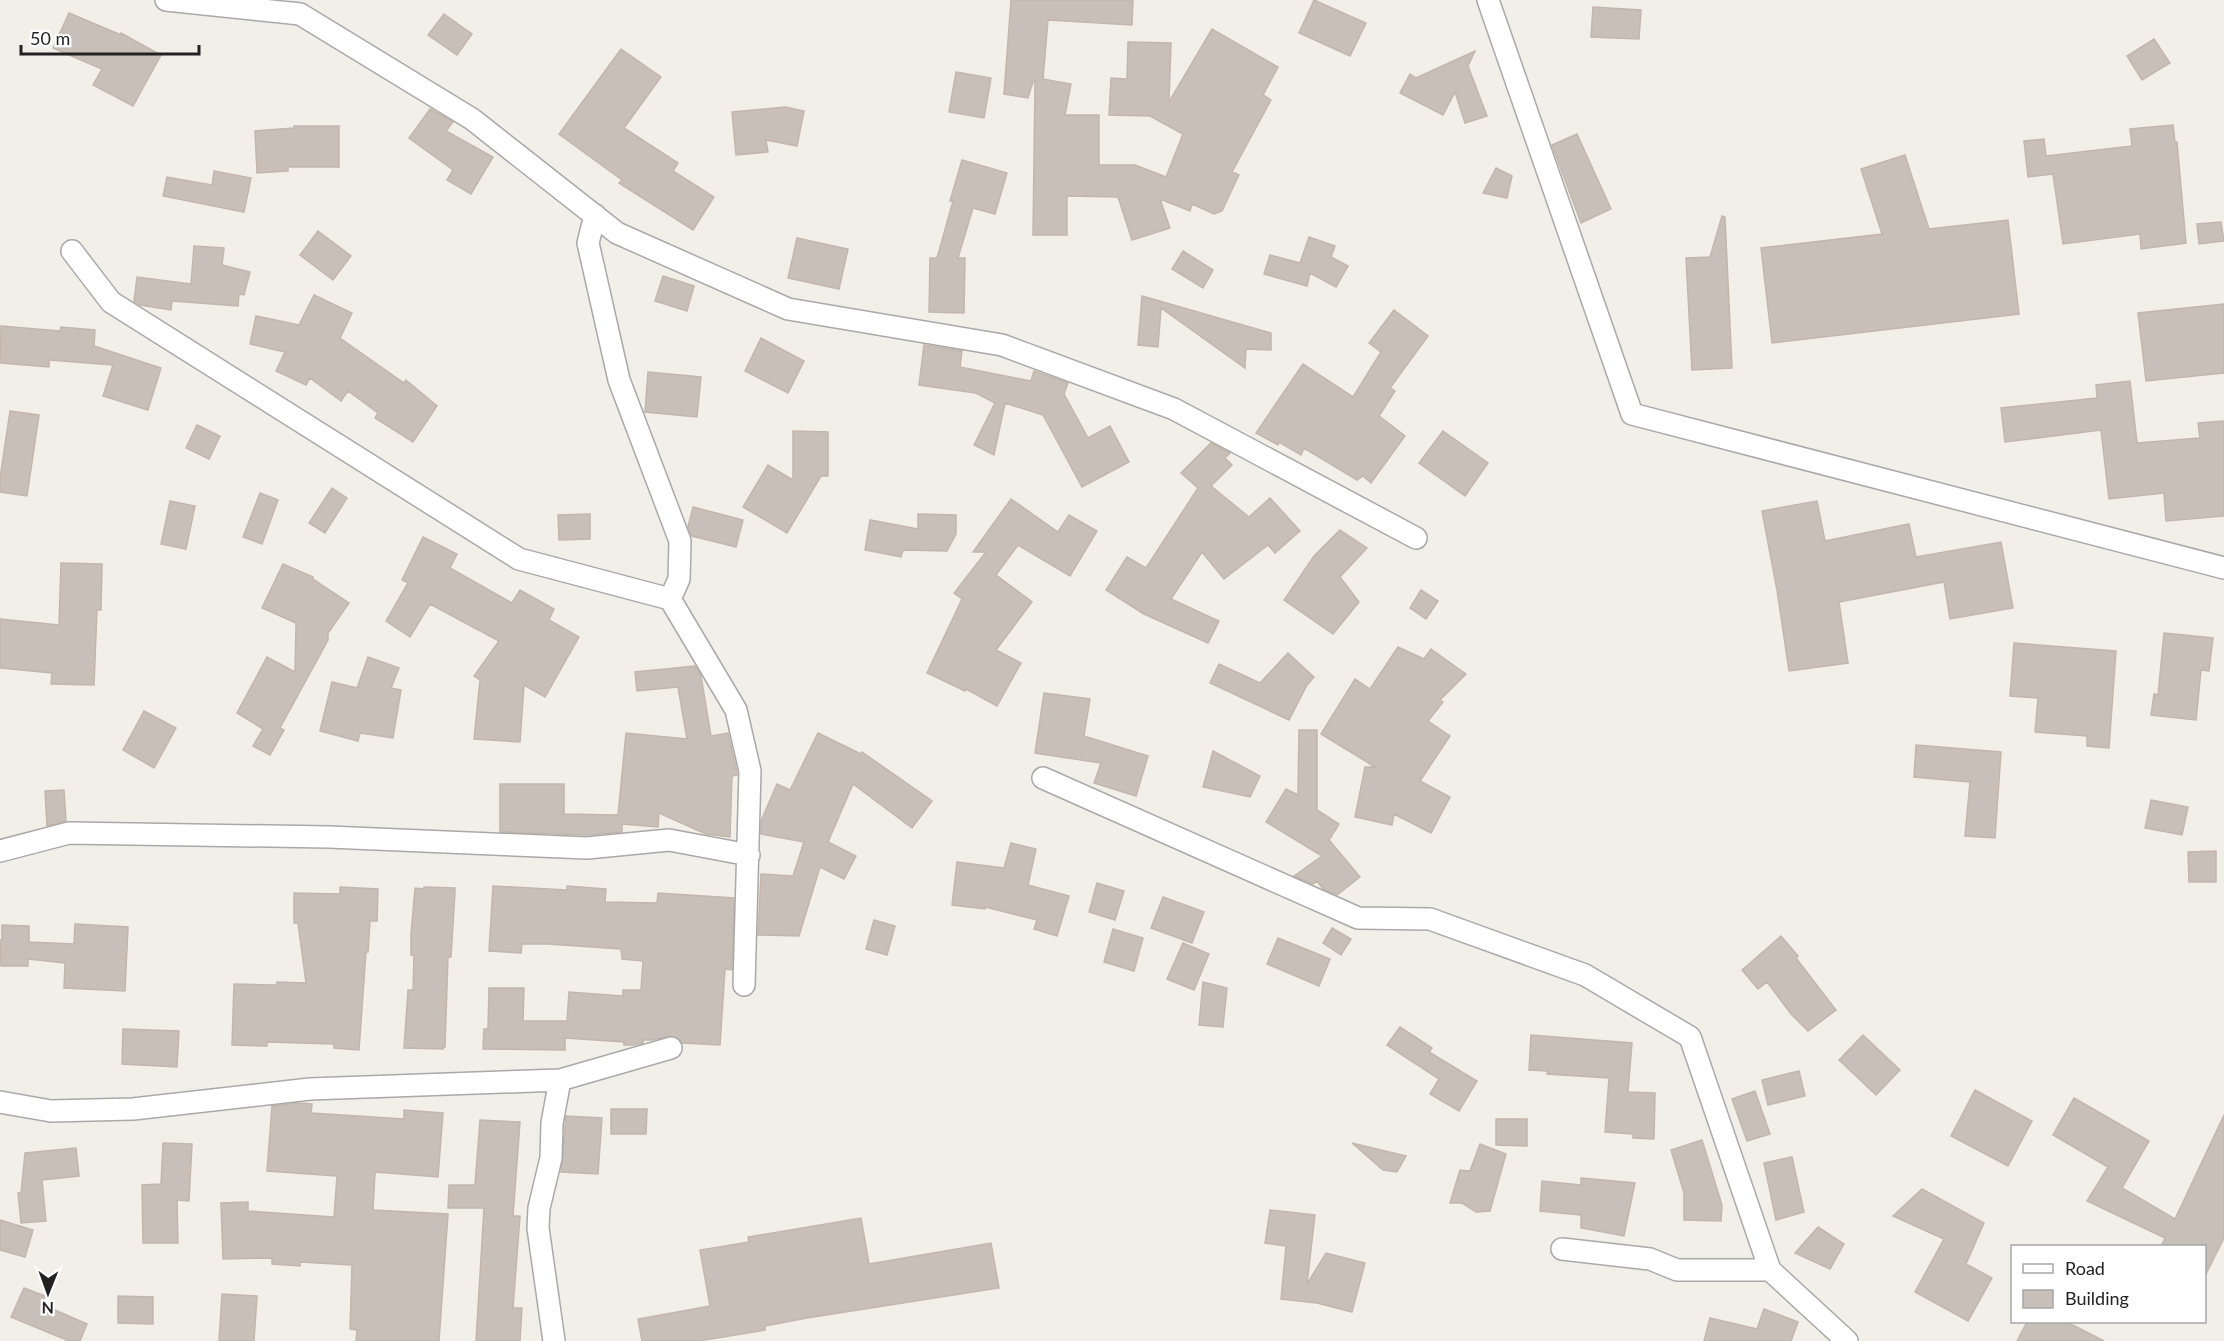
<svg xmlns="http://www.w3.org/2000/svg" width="2224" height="1341" font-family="Lato,sans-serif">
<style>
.building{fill:#c7bfb8;stroke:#c4b6ab;stroke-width:1.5}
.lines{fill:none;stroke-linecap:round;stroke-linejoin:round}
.street-casing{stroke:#a9a9a9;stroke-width:24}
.street{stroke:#fff;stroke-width:21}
</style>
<rect width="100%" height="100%" fill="#f2efe9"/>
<path class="building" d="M1011,0h122l-1,25 -84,-5 -5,59 28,5 -6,31h34v50h36l31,12 17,-43 -33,-18 -41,-1 2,-37 16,1 1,-37 43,1 -2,59 43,-73 66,38 -15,28 8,5 -39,72 7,3 -17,36 -8,3 -22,-10 -2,7 -30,-12 10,29 -38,12 -14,-43 -51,-1v39h-34l2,-153h-2l-5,16 -24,-4z
M1314,0l52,23 -16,33 -51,-23z
M1593,7l48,3 -2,29 -48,-2z
M69,13l52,22v-2l40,22 -28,51 -40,-21 9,-16 -49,-21z
M444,14l28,20 -15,21 -29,-20z
M2154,39l16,24 -28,17 -15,-24z
M621,49l40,28 -37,51 54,35 -5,8 41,26 -21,33 -74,-47 3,-3 -63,-46z
M1475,51l-7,15 19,50 -22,7 -10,-31 -12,23 -43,-22 10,-19 6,4z
M956,72l35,6 -7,40 -35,-6z
M785,107l19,4 -7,35 -31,-6 2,12 -32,3 -4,-43z
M430,109l23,13 -7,9 47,26 -22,37 -24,-14 6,-10 -44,-32z
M2173,125l2,17h2l9,101 -45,6 -1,-15 -77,10 -10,-70 -25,3 -4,-36 20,-2 2,17 86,-10 -2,-17z
M294,126h45v41h-51v4l-31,2 -2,-42 39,-3z
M1577,134l34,75 -30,14 -29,-78z
M1905,155l24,74 79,-9 11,94 -247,29 -11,-95 121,-14 -21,-65z
M962,160l45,13 -12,41 -22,-6 -15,50h7l-1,55 -35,-1 1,-54h7l16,-57h-3z
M1496,168l16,8 -5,22 -24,-5z
M214,171l37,7 -7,34 -81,-16 4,-19 45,8z
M1722,216l3,1 7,151 -40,2 -6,-112 24,-1z
M2221,222l3,19 -25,3 -2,-20z
M318,231l33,25 -18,24 -33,-25z
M1309,237l26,9 -4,11 17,9 -12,21 -26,-14 -3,13 -43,-12 6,-19 30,8z
M797,238l51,11 -9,40 -51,-11z
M194,246l30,2 -2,17 28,7 -6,23 -5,-1 -1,12 -66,-5 -1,9 -31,-5 -6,-4 3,-24 54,7z
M1183,251l30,19 -10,18 -31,-19z
M663,276l31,10 -7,25 -32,-10z
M314,295l38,18 -12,25 64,45 2,-3 31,26 -24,36 -38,-24 3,-5 -30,-22 -7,10 -31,-23 -4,7 -30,-14 9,-19 -35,-8 6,-28 43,9z
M1142,296l129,37v17l-25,-1 -1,19 -84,-60 -3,39 -20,-2z
M2224,304v69l-78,8 -8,-68z
M1394,310l34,26 -38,52 5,3 -16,25 26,20 -34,47 -8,-7 -6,4 -53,-32 -3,7 -22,-13 -1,3 -22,-12 47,-69 50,33 28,-45 -12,-9z
M1,326l59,5 1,-4 34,3 -1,16 67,22 -13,42 -45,-14 10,-31 -64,-5v7l-49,-4z
M761,338l43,23 -16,32 -43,-22z
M924,345l38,6 -2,16 71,14 3,-10 34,12 -4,11 24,44 22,-12 19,36 -47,25 -39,-72 -38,-12 -11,52 -20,-10 21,-42 -19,-10 -57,-8z
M648,372l53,5 -4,40 -52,-5z
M2130,381l7,62 63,-5 -2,-15 26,-2v95l-58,5 -2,-28 -55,6 -8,-69 -96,12 -4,-34 96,-10 -1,-13z
M10,411l29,4 -12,81 -27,-4v-14z
M197,425l23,11 -11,23 -23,-11z
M793,431l35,1v44h-7l-34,57 -44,-26 25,-42 25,15z
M1443,431l45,32 -23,33 -46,-33z
M1211,443l19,10 -5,5 7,7 -21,21 38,31 21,-19 30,33 -25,22 -7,-8 -44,34 -22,-27 -31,47 48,22 -11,22 -64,-29 -38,-24 21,-33 19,11 52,-80 -17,-15z
M332,488l15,10 -22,35 -16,-10z
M260,493l18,7 -16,44 -19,-7z
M1011,499l47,33 11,-17 28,16 -27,45 -52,-31 -22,30 36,27 -36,48 25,13 -24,43 -31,-17 -1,2 -38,-18 35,-74 -8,-6 32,-41h-13z
M170,501l25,5 -9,43 -25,-5z
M1817,501l8,40 84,-17 7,33 85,-15 12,66 -63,11 -6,-37 -105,20 9,61 -59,8 -12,-81 -15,-79z
M693,507l50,13 -7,27 -44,-11 -4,-9z
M590,514v25l-31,1 -1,-25z
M918,514l38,1v19l-9,17 -44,-1 -2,7 -36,-7 5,-30 48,9z
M1340,530l27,18 -27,29 19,25 -26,32 -49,-34 30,-44z
M423,537l34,17 -7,14 62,35 8,-13 34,19 -5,11 30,17 -34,60 -21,-12 -4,57 -46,-3 6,-59 -6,-4 25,-35 -69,-37 -20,33 -24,-16 22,-38 -6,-3z
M61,563l41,1 -1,46h-4l-3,75 -43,-1 1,-11 -52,-5v-49l59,6z
M283,564l30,13v2l36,24 -21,30v7l-48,88 4,2 -14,25 -17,-9 10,-17 -26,-16 30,-56 28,15 1,-49 -34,-15z
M1421,590l17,11 -12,18 -16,-11z
M2164,633l49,5 -4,33 -8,-1 -5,50 -45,-5 3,-21 4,1z
M2014,643l102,8 -7,97 -22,-2v-10l-52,-4 3,-34 -28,-2z
M1398,647l26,12 7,-10 35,25 -26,26 3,2 -15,19 22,15 -30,45 30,16 -19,36 -37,-19 -2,11 -37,-8 10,-50h10l-54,-33 34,-55 15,10z
M1288,653l26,24 -7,8 -18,35 -79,-37 9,-19 41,19z
M368,657l31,11 -8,20 10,2 -8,48 -33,-5 -2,8 -38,-10 12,-49 25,6z
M695,666l6,10 10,60 17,-3 9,39v3l-5,1 -2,61 -24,-3 -47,-21 -1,14 -36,-3v8l-35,3 -87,-3v-48h64v30l54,1 8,-82 61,6 -9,-52 -41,4 -2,-19z
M1044,693l46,6 -6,37 64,20 -12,40 -42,-13 7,-20 -66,-10z
M144,711l32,17 -22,40 -31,-18z
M1299,730h18v80l22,14 -10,16 31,37 -23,18 -14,-6 -6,-8 -4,3 -19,-8 28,-20 -56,-34 20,-33 12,6z
M818,733l43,21 1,-2 70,49 -20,27 -59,-44 -25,58 28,14 -12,23 -24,-12 -21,69 -41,-1 3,-61 32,2 11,-34 -43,-8v-13l16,-37 13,6z
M1916,745l85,7 -6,86 -30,-2 5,-54 -56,-5z
M1213,751l47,25 -10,21 -47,-10z
M64,790l2,31 -19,5 -2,-35z
M2151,800l37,7 -6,28 -37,-7z
M1011,843l25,6 -8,36 41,11 -12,40 -23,-7 3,-9 -52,-13v2l-33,-4 5,-43 47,6z
M2216,851v31h-27l-1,-30z
M1097,883l27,8 -9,29 -26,-8z
M493,886l74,4v-4l39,3 -1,13 52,1 1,-10 76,5 -2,72 -7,-1 -5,76 -38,-2 -9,-7 -22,4h-8v3l-9,2h-10v-3l-59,-4v12l-82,-1 1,-20h4l1,-41h35l-1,33h44l2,-29 54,4v-6h18l2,-29 -21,-2 -1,-10 -73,-5h-26l-1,9 -32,-2z
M340,887l38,2 -1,32h-7l-2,31h-2l-7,98 -25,-2v-4l-67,-2v4l-35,-1 2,-61 37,1h6v-3l29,1 -8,-60h-4v-30l46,1z
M424,887l31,1v3l-4,66h-3l-3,90h-2v2l-39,-1 4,-58h5l1,-35h-3v-21l4,-46 9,1z
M1163,897l41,15 -12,31 -41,-15z
M874,920l21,6 -8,29 -21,-6z
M75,924l53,3 -3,64 -61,-3 1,-25 -37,-4v7h-27l-1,-26h2v-15l27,1v16l45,2z
M1332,928l19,11 -10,16 -18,-12z
M1113,929l30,9 -9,33 -30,-9z
M1781,936l17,20 -2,2 40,52 -28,21 -17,-17 -24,-32 -9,7 -16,-19z
M1278,938l52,21 -11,27 -52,-22z
M1183,943l26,11 -15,36 -27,-11z
M1203,982l24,6 -4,39 -24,-2z
M1400,1027l32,21 -3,4 48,29 -18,30 -29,-17 9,-15 -52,-34z
M123,1029l56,2 -2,36 -55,-3z
M1531,1035l101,8 -4,49 27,1 -1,46 -21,-1v-4l-28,-2 4,-54 -62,-4 1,-3 -19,-1z
M1863,1035l37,35 -24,25 -37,-35z
M1799,1071l6,25 -37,9 -6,-25z
M1975,1090l57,31 -24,45 -57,-30z
M1755,1091l15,43 -23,7 -15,-42z
M2074,1098l75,43 -27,47 53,31 49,-104v123l-19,38v-30h-44l4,-8 -78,-37 21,-34 -55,-32z
M298,1103l14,1 -1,9 93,6v-9l39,3 -5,64 -63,-5 -2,38 75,4 -9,127h-83l1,-11 -7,-1 2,-64 -52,-3v4l-28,-2v-6l-49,1 -2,-56 27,-1v9l86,6 3,-41 -70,-5 5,-65z
M611,1109h36l-1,25h-35z
M566,1116l36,2 -4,56 -37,-2z
M1496,1119h31v27l-31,-1z
M480,1120l40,2 -7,94h7l-7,92h9l-2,33h-44l8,-133h-36l1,-23h26z
M1702,1140l20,65 -1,16 -37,-1v-27l-13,-43z
M163,1143l29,1 -3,57 -12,-1 1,43h-35l-1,-58 19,-1z
M1352,1143l54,13 -9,16 -14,-2z
M1480,1144l26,10 -16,57 -14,1 -14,-9h-12l10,-33 10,1z
M76,1148l3,28 -37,4 4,41 -25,2 -3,-30h3l4,-40z
M1792,1157l12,55 -28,8 -12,-57z
M1581,1178l54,5 -11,53 -43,-8v-13l-41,-4 2,-30 39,4z
M1922,1189l62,34 -18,41 26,14 -24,43 -53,-29 29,-53 -51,-23z
M1270,1210l45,5 -8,69 19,-31 39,10 -13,49 -35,-9 -36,-4 5,-53 -21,-3z
M861,1218l8,46 122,-21 8,45 -192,30 -42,8v4l-66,11h-57l-4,-22 72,-13 -10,-56 49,-8 -1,-5z
M0,1220l33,10 -8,27 -25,-7z
M1818,1227l26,17 -14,25 -35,-16z
M24,1288l21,8 -4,8 46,20 -7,17h-11l-58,-24z
M222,1294l35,2 -3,45h-35z
M118,1296l35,1v27l-35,-1z
M1764,1309l34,13 -7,19h-87l6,-23 47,11z
M2027,1322h40l37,19h-87z"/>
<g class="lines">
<defs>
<path id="street" d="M166,0l134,14 172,105 145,114 171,76 214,36 172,64 242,129
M1488,0l144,414 592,154
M595,215l-7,28 31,137 61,161 -1,38 -9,20
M72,251l39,51 408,257 151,40 66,111 14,61 -6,214
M1043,778l315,140 72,1 155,56 105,62 80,233 77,71
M0,851l69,-18 260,4 258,11 82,-8 80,15
M0,1102l51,9 82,-2 177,-20 250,-9 111,-32
M1562,1249l88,10 27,11h93
M554,1341l-16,-113 1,-20 12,-50 1,-35 8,-43"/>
</defs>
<use href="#street" class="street-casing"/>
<use href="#street" class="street"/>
</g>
<rect x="2011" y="1245" width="195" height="78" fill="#ffffff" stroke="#a7a7a7" stroke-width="1.5"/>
<rect x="2023" y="1264" width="30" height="9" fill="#ffffff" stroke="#a7a7a7" stroke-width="1.5"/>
<text x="2065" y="1275" font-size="18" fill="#222222">Road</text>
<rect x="2023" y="1290" width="30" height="18" fill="#c7bfb8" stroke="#a7a7a7" stroke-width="1.5"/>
<text x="2065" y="1305" font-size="18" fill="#222222">Building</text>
<g transform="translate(48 1293) rotate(181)" stroke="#ffffff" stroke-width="4.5" paint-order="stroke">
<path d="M0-4.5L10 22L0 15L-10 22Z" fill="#222222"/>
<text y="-9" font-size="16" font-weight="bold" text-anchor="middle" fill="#222222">N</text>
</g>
<path d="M21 45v9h178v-9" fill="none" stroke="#222222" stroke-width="3"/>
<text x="30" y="45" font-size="18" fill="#222222" stroke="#ffffff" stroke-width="4.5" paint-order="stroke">50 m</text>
</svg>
